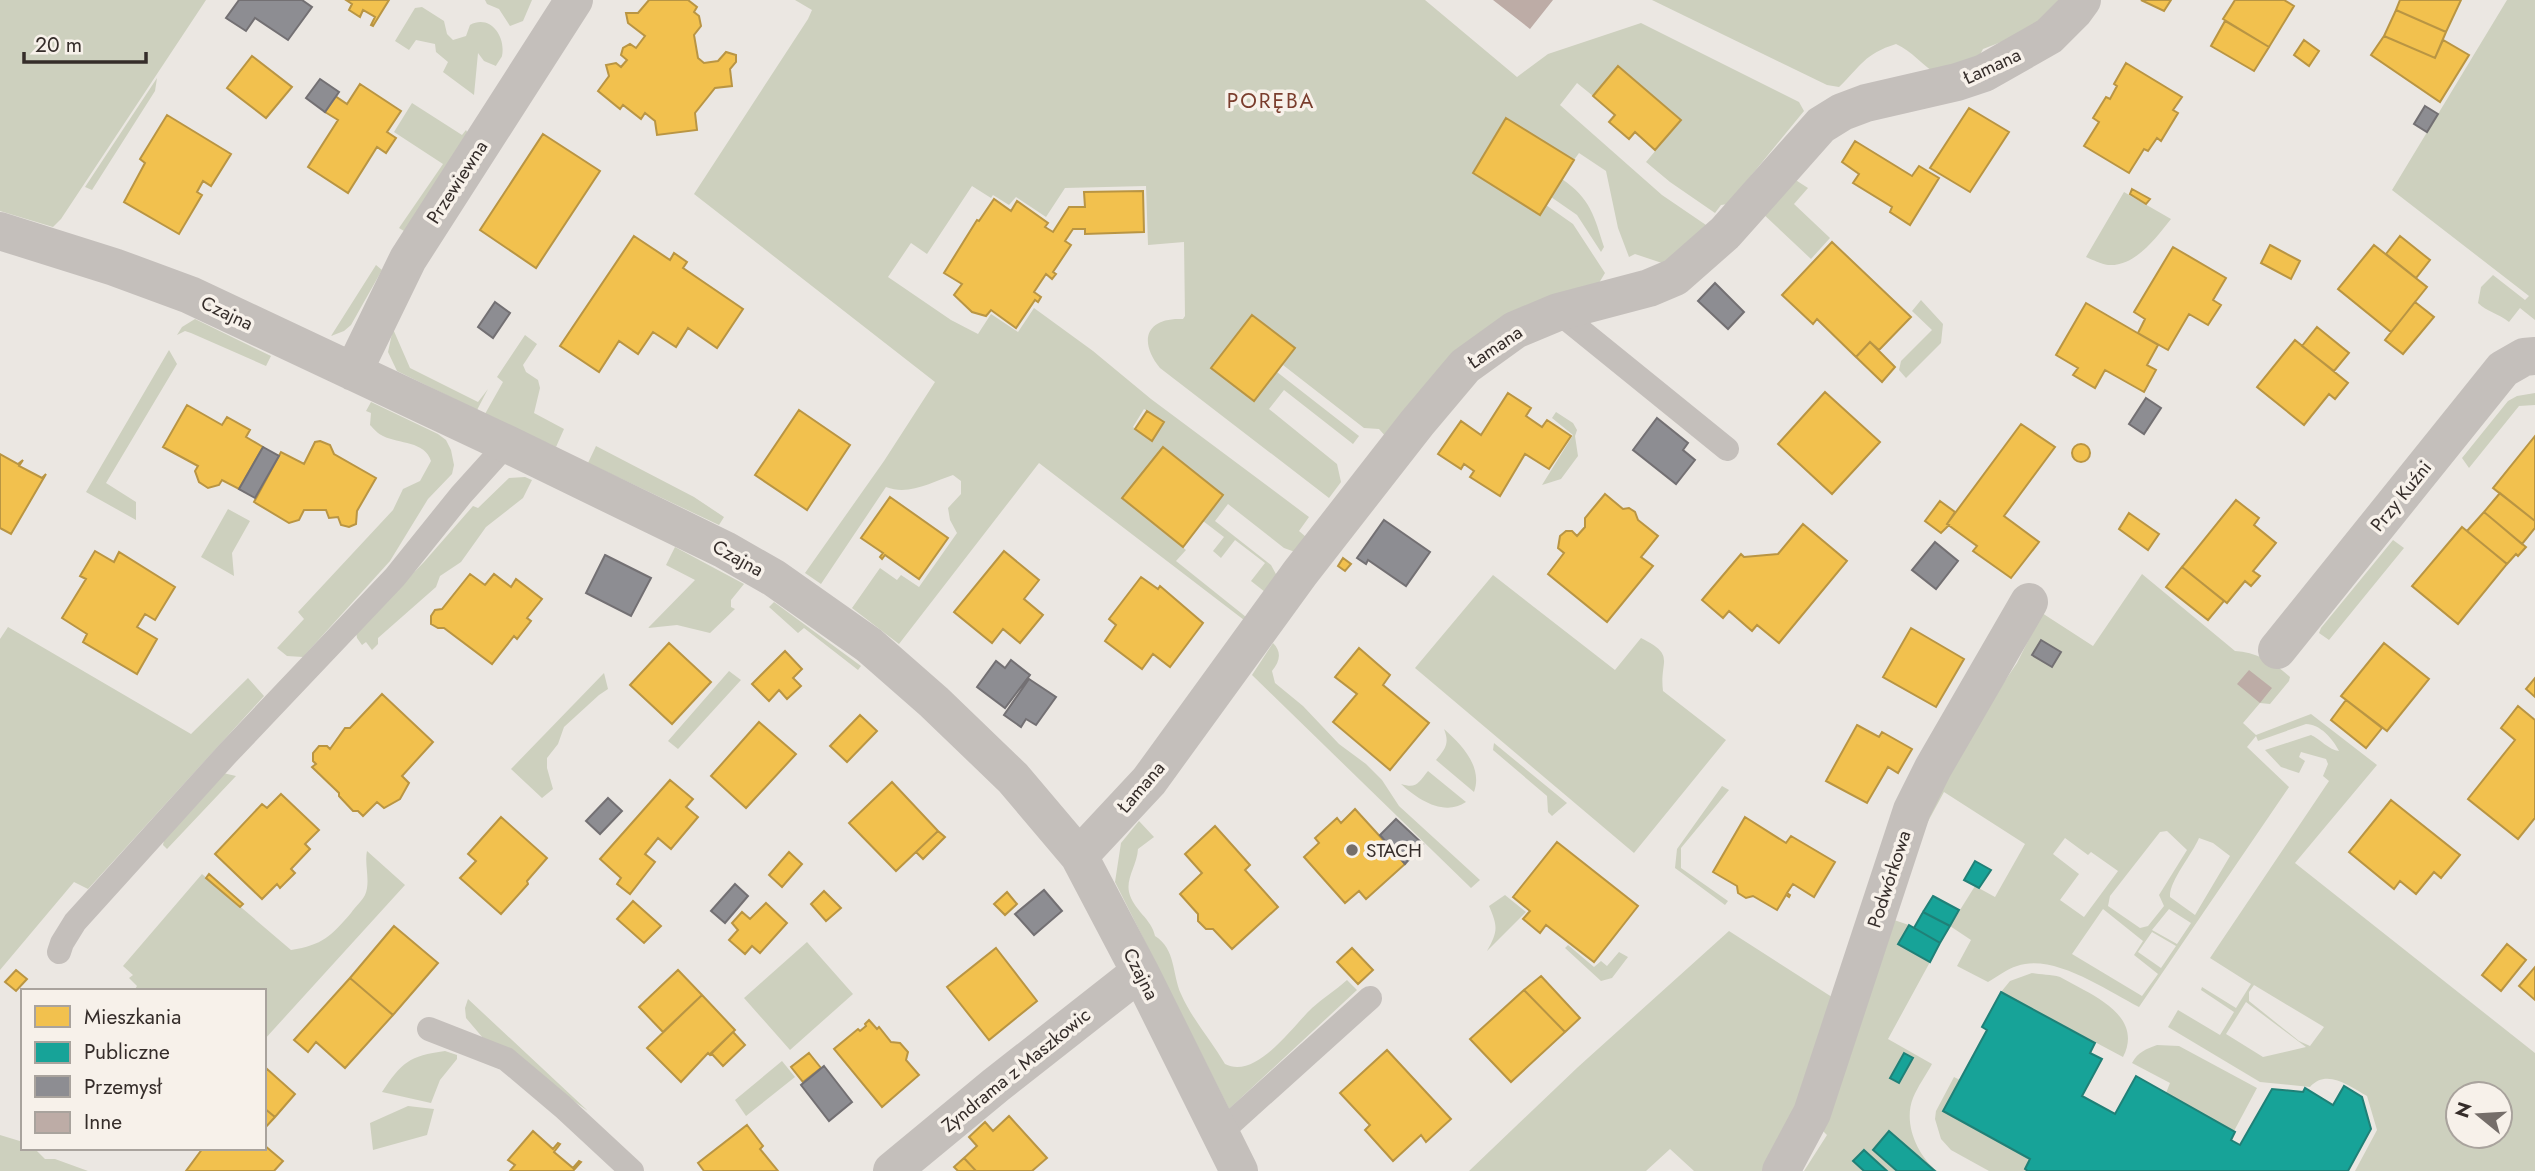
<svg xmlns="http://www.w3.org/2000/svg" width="2535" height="1171" font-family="Jost,sans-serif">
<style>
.green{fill:#cdd0be;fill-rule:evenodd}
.homes{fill:#f2c14e;stroke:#b99543;stroke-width:2}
.public{fill:#17a398;stroke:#208077;stroke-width:2}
.industry{fill:#8d8d92;stroke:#737073;stroke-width:2}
.building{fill:#bdaca6}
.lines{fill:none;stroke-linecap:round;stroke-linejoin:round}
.lane{stroke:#c4bfbb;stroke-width:24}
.street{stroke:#c4bfbb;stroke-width:38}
.poi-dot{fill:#756e6a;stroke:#f7f1ea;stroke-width:2.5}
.labels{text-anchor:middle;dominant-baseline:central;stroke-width:7;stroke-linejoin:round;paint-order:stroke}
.street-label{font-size:19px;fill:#352d2a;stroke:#f7f1ea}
.poi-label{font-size:19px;fill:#352d2a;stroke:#f7f1ea;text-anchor:start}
.neighbourhood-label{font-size:21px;letter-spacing:2px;fill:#7a3d2d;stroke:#f7f1ea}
</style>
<rect width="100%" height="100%" fill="#ebe7e2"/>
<path class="green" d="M0,0h206l-145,219 -8,8 -53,-16z
M485,0h47l-9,21 -13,5 -11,-17 -12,-5z
M795,0h630l92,77 31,-23 93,-31 158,79 5,9 -76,93 -7,1 -6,8 -45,-31 -24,-20 35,-42 -63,-54 -25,30 -16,-13 -17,22 102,90 44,30 2,10 -46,28 -27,-9 -6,3 -11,-29 -12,-57 -27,-18 -5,7 -101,13 66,42 7,-10 27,19 32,49 -6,10 -212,155 -8,-9 -15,-1 -81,-63 12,-17 -43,-33 -40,53 42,33 23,-29 82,64 -6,8 -69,-54 -15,19 68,55 4,18 -12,16 -169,-130c-22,-27 -14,-51 23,-49l2,-3 -1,-74 -36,3 -2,-59 -81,2 -19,29 -30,-20 -7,8 -16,-10 -2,3 -19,-12 -45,68 -16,-11 -23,34 63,43 27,14 13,-20 27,18 16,-24 59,43 58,48 158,118 -10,14 7,6 -11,15 -11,-4 -56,-44 -13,17 56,44 6,11 -12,16 -14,-11 14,-18 -30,-23 -14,18 -8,-7 11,-14 -21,-16 20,-26 -59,-47 -41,50 63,52 -10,11 70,56 -2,3 -205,-157 -140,181 -47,-36 28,-40 17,12 4,-5 18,12 38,-54 -7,-13 -2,-12 13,-14v-13l-8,-6c-21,7 -44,21 -67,12l-65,97 -16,-11 79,-112 51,-79 -241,-188 114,-175 4,-9zM1144,409l20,13 -12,19 -19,-14z
M1652,0h412l-42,34 -39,15 -8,15 -37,11c-16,-10 -26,-24 -42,-31 -32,10 -35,22 -57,43l-12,-2z
M2507,0h28v320l-15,-12 -11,14c-11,-9 -22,-10 -31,-19l3,-16 12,-12 32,25 4,-4 -137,-106z
M422,7l22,14 3,13 6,6 13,-4 4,-11c20,-11 36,11 32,31 0,1 -6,9 -6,10l-12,-5 -6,-8 -4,42 -31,-23 5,-10 -12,-10 -1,-8 -19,-4 -7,10 -14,-9 20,-33z
M157,78l-2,13 -63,99 -7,-3z
M412,103l50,32 4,-5 6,11 -68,90 -5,-3 44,-64 -49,-32z
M1845,126l-51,53 14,9 -14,16 36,34 -19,21 -51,-48z
M1562,179c29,20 32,37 42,68l-3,5 -24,-37 -26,-18z
M2124,192l47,27c-15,19 -36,48 -63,46 -7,-1 -15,-5 -22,-8z
M376,265l6,5 -31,55 -7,6 -13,5z
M1921,300l22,24 -2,19 -35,35 -7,-8 2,-9 31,-31 -20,-19z
M195,319l76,37 -5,10 -75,-33 -6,-2 -8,4 5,-8z
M393,329l17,39 68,34 10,-13 -11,21 -80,-39 -9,-19z
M525,335l12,9 -14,21 3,7 12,8 2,8 -6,25 30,16 -8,18 -71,-33 18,-32 -6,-5z
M169,350l8,14 -71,119 30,19v18l-50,-28z
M2535,393v12l-16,1 -50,62 -7,-10 46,-57 9,-5z
M371,402l67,32 8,6 5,10 3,15 -2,9 -24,25 -38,62 -87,96 -16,-1 -10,-8 27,-29 -6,-7 95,-102 10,-21 17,-8 11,-20c-6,-20 -32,-17 -48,-25 -5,-2 -9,-7 -13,-11l1,-12 -5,-2z
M1556,412l17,11 4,7 -2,6 3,20 -17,23 -19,6 31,-50 -21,-17z
M596,446l98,51 30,20 -5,8 -131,-62z
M525,477l7,3 -9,18 -37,29 -25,35 -21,14 -4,11 -58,51v6l-6,6 -6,-8 -4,3 -5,-7 -1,-6 68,-70 49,-56 5,2 31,-30z
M228,509l22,12 -18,32 2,23 -33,-19z
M2393,540l11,8 -75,92 -10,-7 2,-5z
M675,547l69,37 -13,16v7l4,2 -25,24 -33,-8 -29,3 47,-48 -29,-15z
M2142,574l93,77c21,1 39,11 55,26l-1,4 -19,23 -10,-1 -17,20 13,12 55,-21 66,51 -82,98 240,190v118h-180l22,-41 -10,-34c-17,-9 -40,-28 -57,-9l-50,-5 -92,-55 10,-17 42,25 14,-23 -33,-22 1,-3 34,21 15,-24 -41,-26 119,-177 -6,-5 5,-12 -2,-5 -25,-7 -2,5 6,4 -6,12 -18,-6 -16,-17 46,-15c9,4 18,15 28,16 -6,-12 -19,-27 -33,-27l-48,17 -2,-5 -9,11 42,40 -150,220c-32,-16 -85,-54 -122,-41 -10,3 -20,11 -29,16l-31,-16 14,-26 -21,-14 25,-40 20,11 30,-53 -81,-52 -25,46 7,-21 55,-101 36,-53 25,-50 51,33zM2167,831l20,19 -28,45 5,11 -16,20 -8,2 -32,-22 2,-10 50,-64zM2065,838l23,17 3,-3 27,19 -34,46 -24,-17 19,-26 -26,-20zM2199,838l14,5 17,13 -35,59 -25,-18c-1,-16 22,-42 29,-59zM2103,909l40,32 -9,14 24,19 -16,22 -70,-42zM2169,909l22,14 -14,21 -25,-14zM2152,932l24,14 -15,22 -23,-16zM2254,985l70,42 -14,19 -11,-5 -50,-40v-9zM2246,1002l60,45 -43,10 -37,-23zM2458,1094h42v42h-42z
M1493,575l122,95 26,-32c36,18 18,22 22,53l63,49 -92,113 -219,-185z
M774,602l87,64 -3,4 -54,-42 -6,5 -29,-26z
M8,627l183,107 57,-56 16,18 -176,193 -14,-7 -74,88v-331z
M1273,643c9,9 7,18 -1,28l3,12 28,23 36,38 27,20 16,16 17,26 81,74 -9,8 -219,-213z
M729,671l12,9 -63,69 -10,-8z
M604,673l4,16 -9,6 -35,32 -6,17 -11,14v10l6,21 -11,9 -31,-29z
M1444,729c18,16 39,38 30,63l-38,-32c9,-11 14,-16 8,-31z
M1494,743l73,60 -15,13 -4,-4 -1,-16 -54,-46z
M1428,771l38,31c-22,15 -49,-3 -65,-18 16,5 17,-1 27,-13z
M223,773l13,3 -69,73 -4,-4 1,-5z
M1722,786l7,4 -48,58v20l47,33 -3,4 -50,-37 2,-19z
M1139,821l15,16 -16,12c-1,16 -12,29 -9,43 4,18 23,27 26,44 21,13 17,38 26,58 11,25 30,46 44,70 31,16 67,-37 87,-56 11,-10 24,-18 35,-28l10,10 -128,119 -114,-227 6,-39z
M367,851l38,34 -141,155v-49h-130l3,-5 -8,-8 4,-3 -10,-9 79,-92 89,76c32,-5 40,-14 60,-37 4,-6 11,-12 14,-18 6,-14 -1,-30 2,-44z
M1505,895l21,17 -39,39c11,-20 11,-24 2,-45z
M1894,920l15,5 -11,19 32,18 -42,77 44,25c-6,11 -14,22 -19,34 -10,25 4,57 24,73h-133l23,-36 -5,-5z
M1729,931l106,68 -34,104 -35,68h-72l-24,-22 -24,22h-177l109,-104z
M807,942l46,52 -63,56 -46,-52z
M1568,945l26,22 7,-6 6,5 12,-14 9,5 -16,21 -11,3 -36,-33z
M2032,973c9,2 19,1 28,4 8,4 16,9 24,13 26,14 56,34 39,67l-122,-65 9,-11z
M468,999l120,112 -105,-73 -17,-20 -1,-10z
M2157,1045l22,1 78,42 -23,43 -68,-38 4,-10 -38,-20c6,-11 14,-14 25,-18z
M445,1051l12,4v4l-17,21 -9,23 -49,-11c20,-30 27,-36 63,-41z
M782,1061l13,16 -49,39 -11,-16z
M1954,1077l6,3 -17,31 87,48 -5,10 3,2h-39l-38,-21 -10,-11 -6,-20 1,-8z
M408,1106l26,3 -7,26 -54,15 -3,-27z
M0,1135l23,7v6h11l11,11h10l33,12h-88z"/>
<path class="homes" d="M346,0h43l-16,26 -2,-1 4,-8 -12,-7 -3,7 -11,-7 3,-6z
M649,0h39l9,7 -3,5 5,4 2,10 -7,9 4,23 6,5 14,-2 8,-9 10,3v7l-6,7 2,17 -17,2 -20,25 2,17 -40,5 -2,-14 -10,-8 -4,6 -18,-14 -3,4 -22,-18 11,-15 -3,-11 10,-2 5,4 6,-7 -6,-5 2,-7 7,-4 6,4 9,-12 -17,-13 -2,-10h12z
M2141,0h30l-7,11z
M2235,0h49l10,6 -25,41 -46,-28z
M2400,0h61l-15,32 -50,-22z
M2396,10l50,22 -11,26 -51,-22z
M2225,21l44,26 -15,24 -43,-25z
M2384,36l51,22 8,-18 26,15 -29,47 -69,-47z
M2304,40l15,11 -10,15 -15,-11z
M252,56l40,31 -26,31 -39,-30z
M2126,63l56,34 -9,13 5,3 -17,28 -4,-3 -9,13 -4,-2 -15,24 -45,-27 15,-24 -6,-4 13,-21 4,2 7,-13 -3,-2z
M1618,66l63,54 -26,30 -20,-18 -6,7 -20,-17 6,-7 -22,-19z
M360,84l41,27 -14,21 9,6 -10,15 -9,-6 -29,46 -40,-26 30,-47 -13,-8 10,-16 12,8z
M1969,108l40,24 -39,60 -40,-24z
M167,115l64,39 -20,32 -8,-5 -6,11 5,3 -23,39 -55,-32 21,-39 -5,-4z
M1506,118l68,42 -34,55 -67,-42z
M543,134l57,37 -64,97 -56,-38z
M1855,141l57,35 7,-10 20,12 -29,47 -20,-13 2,-5 -39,-24 6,-9 -17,-12z
M2132,189l18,10 -4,5 -16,-10z
M1143,191l1,41 -59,2v-5h-12l-8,12 6,4 -18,27 3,2 -4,5 -6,-5 -12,18 7,5 -3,5 -3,-2 -19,28 -25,-18 -5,6 -14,-4 -18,-17 8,-11 -18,-11 33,-53 2,1 15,-22 17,12 6,-10 31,22 -3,4 8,5 16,-25h16l-1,-15z
M634,236l36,24 4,-7 13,9 -4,6 60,41 -26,39 -29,-20 -12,19 -23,-15 -15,22 -19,-13 -20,31 -39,-26z
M2400,236l30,24 -14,18 -30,-24z
M1832,242l79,75 -32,33 -9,-8 -14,15 -39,-38 -4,5 -31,-29z
M2270,245l30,16 -9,18 -30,-16z
M2374,245l53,42 -36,45 -53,-43z
M2173,247l53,31 -13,22 8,5 -13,20 -19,-11 -21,36 -30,-17 7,-14 -11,-7z
M2415,302l19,15 -31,37 -18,-14z
M2086,303l72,42 -11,20 9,5 -12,22 -39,-22 -10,18 -22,-13 5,-7 -22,-13z
M1252,315l43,33 -41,53 -43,-33z
M2317,327l32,26 -15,18 -32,-25z
M2295,340l53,43 -13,16 -6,-5 -25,31 -47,-38z
M1870,342l25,25 -13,15 -26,-25z
M1825,392l55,50 -48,52 -54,-50z
M1508,393l23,15 -5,8 16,11 5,-7 24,16 -22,33 -24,-15 -25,42 -30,-19 4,-6 -10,-7 -3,5 -23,-15 23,-33 20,14z
M187,405l35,20 5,-8 23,13 -4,7 17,10 -24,42 -17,-9 -3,5 -11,3 -9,-6 -4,-11 3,-5 -35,-19z
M799,410l51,35 -43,65 -52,-35z
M1147,411l17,11 -12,19 -17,-12z
M2021,424l34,23 -51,69 35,26 -28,36 -38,-27 4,-5 -30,-22z
M2535,436v85l-42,-33z
M320,441l10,4 4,9 42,24 -19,33 -1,13 -7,3 -8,-2 -3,-8 -9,1 -3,-8h-22l-5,10 -10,3 -35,-21 27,-50 23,12 11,-22z
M2072 453a9 9 0 1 1 18 0a9 9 0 1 1-18 0Z
M1163,447l60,48 -40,52 -61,-49z
M0,454l18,10 5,-4 -4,6 23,12 4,-4 -35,60 -11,-6z
M2500,493l35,28v7l-13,16 -38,-32z
M1605,494l18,15 6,-1 6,4 3,8 20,16 -17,21 12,9 -46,56 -59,-48 16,-21 -6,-5 2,-12 6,-5h6l5,5 8,-9v-9z
M890,497l58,41 -29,41 -34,-24 -3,4 -2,-2 3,-4 -22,-15z
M2236,500l23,18 -5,7 22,18 -23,28 7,5 -9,10 -6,-5 -18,22 -45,-36z
M1940,501l15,11 -8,12 2,1 -8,8 -16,-12z
M2484,512l42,35 -8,9 -2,-2 -9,10 -40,-33z
M2129,513l30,21 -11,16 -29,-21z
M1803,524l44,37 -68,82 -22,-18 -5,6 -23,-20 -6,7 -21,-18 39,-46 3,3 34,-3z
M2462,527l45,37 -49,60 -46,-38z
M95,551l19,11 5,-10 56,35 -20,33 -10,-6 -8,13 20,12 -20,35 -54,-32 4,-8 -25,-16 24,-39 -6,-3z
M1004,551l35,29 -15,19 19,16 -23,28 -17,-14 -11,14 -38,-31z
M1343,558l8,6 -6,7 -7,-5z
M2182,567l42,34 -16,19 -42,-33z
M470,574l15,11 9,-11 17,13 5,-8 26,20 -15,19 4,3 -14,18 -3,-3 -22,28 -48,-36h-6l-7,-4v-8l4,-6 7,-1z
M1141,577l17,12 2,-3 43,37 -33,44 -17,-13 -11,15 -37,-28 11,-16 -7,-6z
M1911,628l53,31 -28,48 -53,-30z
M669,643l42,39 -39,42 -42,-39z
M2384,643l45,36 -42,52 -46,-35z
M1359,648l31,27 -7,10 46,38 -39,47 -57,-48 24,-28 -22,-17z
M785,651l17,18 -9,9 8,8 -14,13 -8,-9 -10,11 -17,-17z
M2535,678v19l-9,-8z
M382,694l51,48 -31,34 7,7 -9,16 -16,9 -7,-6 -14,14 -5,-5h-5l-14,-15v-3l-27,-26 4,-3 -3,-3v-8l6,-7h8l3,3 15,-21h5z
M2346,700l36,28 -16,20 -35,-28z
M2518,706l17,14v98l-17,21 -50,-40 47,-59 -14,-12z
M860,715l17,16 -30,31 -17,-16z
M759,722l37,32 -50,54 -35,-32z
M1857,725l22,12 3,-5 30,17 -14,24 -10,-6 -21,36 -41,-22z
M670,780l23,19 -7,8 12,10 -27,32 -13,-11 -13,16 10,8 -25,32 -13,-10 4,-6 -21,-19z
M892,782l46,49 -42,40 -47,-48z
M281,794l38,36 -14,14 5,5 -19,20 4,4 -15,15 -3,-4 -15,15 -47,-45 47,-50 5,4z
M2391,800l69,55 -19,23 -7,-6 -18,22 -16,-13 -6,8 -45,-37z
M1355,809l50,55 -39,35 -7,-8 -14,12 -41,-46 15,-14 -4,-5 22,-20 4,5z
M501,817l46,41 -20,23 1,3 -27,30 -41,-36 16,-17 -8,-7z
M1745,817l41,26 5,-7 44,26 -21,35 -21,-13 -6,9 3,2 -1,2 -3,-2 -9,15 -24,-14 -7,2 -8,-5 -1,-7 -24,-14z
M1215,826l35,39 -5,5 33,37 -46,42 -19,-20h-7l-8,-8v-7l-18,-20 22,-21 -17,-19z
M938,831l7,6 -22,22 -7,-7z
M1557,842l81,64 -44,56 -48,-37 -6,8 -17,-14 7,-8 -17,-14z
M789,852l13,12 -20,23 -13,-12z
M209,874l34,30 -3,3 -34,-29z
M824,891l17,17 -15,13 -15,-17z
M1007,892l10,12 -12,11 -11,-11z
M633,901l28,25 -17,17 -27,-24z
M766,903l21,20 -27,30 -8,-7 -7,8 -16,-14 9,-10 -6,-7 10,-11 8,7z
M394,926l44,37 -45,52 -43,-37z
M2507,944l19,16 -25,31 -19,-16z
M996,948l41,53 -48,39 -42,-53z
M1352,948l21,22 -15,14 -21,-22z
M2535,967v33l-16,-14z
M16,970l11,9 -11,12 -11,-9z
M678,970l24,25 -39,37 -24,-25z
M1541,976l39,42 -15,14 -41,-42z
M350,978l43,37 -48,53 -29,-26 -8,10 -14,-12z
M1524,990l41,42 -54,50 -41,-43z
M702,995l33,35 -25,25 -2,-2 -27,29 -34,-34z
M869,1020l8,9 2,-2 12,15 9,1 8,9 -2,8 13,15 -37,32 -48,-58 24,-20 2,2 6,-5 -1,-2z
M733,1032l12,13 -22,21 -12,-13z
M1387,1050l64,69 -25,23 -5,-7 -28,26 -28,-31 5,-5 -30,-32z
M809,1053l12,15 -18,14 -12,-15z
M267,1069l28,25 -20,23 -11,-9v-36z
M264,1108l11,9 -11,12z
M1009,1116l38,42 -15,13h-56l-12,-13 13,-12 -8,-9 16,-15 8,9z
M747,1125l16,21 -3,3 18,22h-74l-6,-8z
M533,1131l20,18 5,-6 2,1 -6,8 19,16 6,-7 2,1 -8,9h-63l5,-6 -7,-5z
M264,1145l19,16 -9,10h-88l17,-23h61z
M964,1158l12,13h-18l-4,-4z"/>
<path class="public" d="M1975,861l16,9 -12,18 -15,-8z
M1933,896l26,14 -9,16 -27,-14z
M1923,912l27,14 -10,17 -26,-15z
M1909,925l31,18 -10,19 -32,-18z
M2001,992l94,51 -5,10 12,6 -20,37 33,18 21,-38 99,56 -4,8 9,5 32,-56 31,3 2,-4 28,17 11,-19 18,11 9,32 -23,42h-320l-3,-2 5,-10 -87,-48 44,-81 -5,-3z
M1904,1053l9,5 -14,25 -9,-5z
M1889,1131l46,40h-38l-24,-21z
M1864,1150l23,21h-23l-11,-10z"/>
<path class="industry" d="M239,0h63l10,7 -24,33 -33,-22 -9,13 -20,-13z
M320,79l19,13 -14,20 -19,-14z
M2425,106l13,8 -11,18 -13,-8z
M1715,283l29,29 -16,17 -30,-28z
M495,302l15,11 -17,25 -15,-11z
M2146,398l15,10 -17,26 -15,-10z
M1657,418l31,25 -5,7 12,10 -19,24 -43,-34z
M263,447l16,9 -24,42 -16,-9z
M1384,520l46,32 -24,34 -38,-26 -2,4 -9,-6z
M1935,542l23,19 -22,28 -24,-19z
M605,555l46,23 -20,38 -45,-23z
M2041,640l20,12 -9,15 -20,-12z
M1011,660l19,15 -25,33 -28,-21 19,-26 9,7z
M1029,679l27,18 -20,28 -10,-6 -5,8 -17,-12z
M608,798l14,13 -22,23 -14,-13z
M1396,819l27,25 -18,20 -25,-29z
M735,884l13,12 -23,27 -14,-12z
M1044,890l18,21 -28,24 -19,-21z
M824,1066l28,36 -23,19 -28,-36z"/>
<path class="building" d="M1493,0h60l-23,29z
M2249,670l23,18 -12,15 -23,-19z"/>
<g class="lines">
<path class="lane" d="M1558,312l169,137
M59,952l3,-9 13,-21 152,-168 168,-177 66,-82 46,-51
M429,1029l77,30 57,48 69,64
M1220,1133l150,-135"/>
<path class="street" d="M0,231l114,36 76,28 317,149 218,106 49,28 95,67 65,57 79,76 66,78 61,116 99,199
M353,372l55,-113 166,-259
M2277,650l226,-281 21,-12 11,-1
M1079,856l70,-75 151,-208 117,-150 48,-57 50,-36 43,-18 91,-24 26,-11 50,-44 96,-108 21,-13 24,-9 91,-21 27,-9 65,-37 25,-25 8,-11
M892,1171l104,-86 144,-113
M1781,1171l31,-58 100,-303 21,-42 96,-166"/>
</g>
<circle class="poi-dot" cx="1352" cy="850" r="7"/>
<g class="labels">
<g class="street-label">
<text transform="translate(1992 66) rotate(-25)">Łamana</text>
<text transform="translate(457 182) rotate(-57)">Przewiewna</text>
<text transform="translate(227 313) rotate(25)">Czajna</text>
<text transform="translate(1495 347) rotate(-34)">Łamana</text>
<text transform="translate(2401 496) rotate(-51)">Przy Kuźni</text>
<text transform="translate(738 558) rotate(29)">Czajna</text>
<text transform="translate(1141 787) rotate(-49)">Łamana</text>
<text transform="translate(1889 879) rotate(-72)">Podwórkowa</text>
<text transform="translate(1141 974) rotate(63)">Czajna</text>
<text transform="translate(1016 1070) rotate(-39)">Zyndrama z Maszkowic</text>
</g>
<g class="poi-label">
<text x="1366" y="850">STACH</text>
</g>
<g class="neighbourhood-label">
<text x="1271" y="101">PORĘBA</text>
</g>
</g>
<rect x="21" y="989" width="245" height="161" fill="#f7f1ea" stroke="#a9a39d" stroke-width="2"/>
<rect x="35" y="1006" width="35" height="21" fill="#f2c14e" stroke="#a9a39d" stroke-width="2"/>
<text x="84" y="1024" font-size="21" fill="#352d2a">Mieszkania</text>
<rect x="35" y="1042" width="35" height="21" fill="#17a398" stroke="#a9a39d" stroke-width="2"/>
<text x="84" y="1059" font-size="21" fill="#352d2a">Publiczne</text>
<rect x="35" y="1076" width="35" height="21" fill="#8d8d92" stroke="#a9a39d" stroke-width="2"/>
<text x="84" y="1094" font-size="21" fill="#352d2a">Przemysł</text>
<rect x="35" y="1112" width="35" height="21" fill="#bdaca6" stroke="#a9a39d" stroke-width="2"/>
<text x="84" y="1129" font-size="21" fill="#352d2a">Inne</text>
<g transform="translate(2479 1115) rotate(288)"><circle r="33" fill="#f7f1ea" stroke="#a9a39d" stroke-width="2"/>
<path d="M0-5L12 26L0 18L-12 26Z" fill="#756e6a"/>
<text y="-10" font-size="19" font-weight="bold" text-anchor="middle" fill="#352d2a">N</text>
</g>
<path d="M24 52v10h122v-10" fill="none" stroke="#352d2a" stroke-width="3.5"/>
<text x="35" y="52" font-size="21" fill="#352d2a" stroke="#f7f1ea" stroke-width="5" paint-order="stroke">20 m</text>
</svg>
